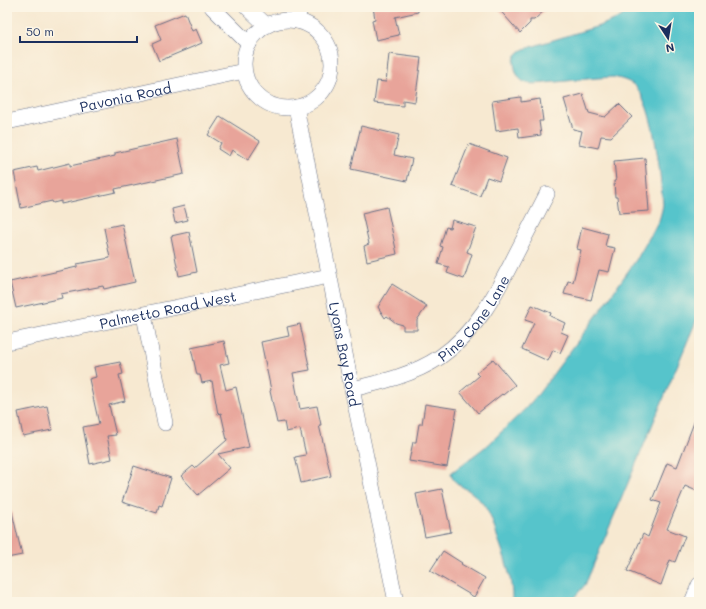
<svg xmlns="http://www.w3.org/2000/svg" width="706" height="609" font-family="Mali,sans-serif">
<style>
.water{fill:#56c4cb;stroke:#387a94}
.building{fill:#e8a49a}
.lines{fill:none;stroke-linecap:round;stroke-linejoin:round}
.street-casing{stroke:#687086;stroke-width:16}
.street{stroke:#fff;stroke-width:15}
.labels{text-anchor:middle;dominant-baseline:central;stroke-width:4;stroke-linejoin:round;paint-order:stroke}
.street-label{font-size:14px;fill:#1b2f5e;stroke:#fcf5e5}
</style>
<rect width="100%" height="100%" fill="#fcf5e5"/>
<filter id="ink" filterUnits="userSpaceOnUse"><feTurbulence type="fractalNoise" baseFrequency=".025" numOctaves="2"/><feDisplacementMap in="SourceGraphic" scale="8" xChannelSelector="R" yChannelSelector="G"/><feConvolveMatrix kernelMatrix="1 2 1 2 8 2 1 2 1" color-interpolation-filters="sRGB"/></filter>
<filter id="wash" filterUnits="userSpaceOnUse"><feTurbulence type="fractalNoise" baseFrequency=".012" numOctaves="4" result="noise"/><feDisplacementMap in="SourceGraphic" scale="16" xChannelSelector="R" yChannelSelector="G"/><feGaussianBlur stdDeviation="0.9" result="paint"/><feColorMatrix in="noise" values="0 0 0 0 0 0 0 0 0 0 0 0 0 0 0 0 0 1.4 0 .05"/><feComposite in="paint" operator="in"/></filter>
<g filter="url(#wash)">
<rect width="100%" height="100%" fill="#f7e9d1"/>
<path class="water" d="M634,7h65v307l-114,271 -15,17h-58c1,-24 -8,-47 -16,-69 -3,-10 -6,-20 -13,-29 -3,-4 -7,-8 -11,-11 -7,-6 -20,-9 -21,-20l38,-29 37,-36 13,-15 64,-86 35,-50 21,-36 3,-11 1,-6c-1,-10 -2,-20 -3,-30 -3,-23 -6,-45 -13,-66 -3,-7 -5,-14 -10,-20 -6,-7 -15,-9 -24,-11 -19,1 -37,3 -56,5 -9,0 -25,4 -33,0 -7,-4 -9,-12 -10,-19 0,-7 4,-11 10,-14l75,-23 20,-8z"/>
<g id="blocks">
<path class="building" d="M373,7h45v5l-23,5 4,18 -23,5 -4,-20 3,-1z
M497,7h51l-14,13h-4v3l-10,10z
M185,13l7,18 4,-2 6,14 -43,18 -7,-17 9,-4 -6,-15z
M389,54l32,4 -6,44 -12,-2v6l-29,-3 3,-22 9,1z
M583,94l6,19 16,4 14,-13 13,13 -21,20 -10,-1 -3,12 -19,-4 3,-13 -9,-2 -9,-30z
M521,97v5l19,-3 3,22h-4l2,14 -22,3 -1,-10 -22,3 -4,-30z
M220,116l40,25 -12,19 -16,-10 -3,6 -11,-7 3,-6 -13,-8z
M361,126l38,9 -5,20 18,4 -5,22 -56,-12z
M177,139l7,35 -69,15 1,3 -55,12v-3l-8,2 -1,-2 -31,7 -7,-36 23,-5 1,4 32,-8v3l45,-10v-3z
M469,144l38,14 -8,23 -12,-4 -7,19 -28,-10z
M645,158l4,53 -30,2 -2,-16h-2l-1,-16h2l-2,-20z
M184,206l4,14 -13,3 -3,-14z
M387,207l10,47 -30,7 -3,-15 5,-2 -7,-31z
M452,220l24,7 -9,25 5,2 -8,25 -17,-6 2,-6 -11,-3 5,-17 -3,-1 6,-19 4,1z
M122,224l13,58 -31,7 -1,-3 -42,8 1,4 -46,10 -6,-26 67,-15v-3l33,-6 -6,-30z
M582,227l26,7 -3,12 10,2 -6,24 -10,-2 -8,30 -27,-6 4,-13 5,1 8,-32 -4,-1z
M189,232l8,40 -18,4 -8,-40z
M392,284l35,22 -10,14v10h-14v-5l-7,-2 -9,-7 -2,2 -7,-11z
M532,305l19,8 -1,3 15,7 -4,9 7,3 -8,18 -7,-3 -5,11 -26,-12 12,-26 -9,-3z
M300,324l10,46 -17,3 7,36 17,-3 4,19h-2l12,51 -30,7 -6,-26 11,-2 -6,-26 -14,3 -2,-10 -7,1 -7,-32 1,-1 -10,-48 28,-6 -2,-9z
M224,341l5,22 -9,2 6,25 10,-3 13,60 -31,7 12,14 -32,27 -17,-19 12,-10 2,2 32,-28 -6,-27 -3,1 -6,-33 -10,2 -2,-8h-3l-6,-27z
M493,359l22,26 -12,10 -1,-1 -24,19 -18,-21 19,-16 -3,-3z
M120,362l3,12 -4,1 6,26 -16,4 7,30 -9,1 5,23 -22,5 -7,-37 16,-3 -10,-45 7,-2 -2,-10z
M425,404l32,5 -10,58 -38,-6 4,-19h3l3,-18h3z
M47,406l5,24 -29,6 -5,-24z
M698,412h1v80l-14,-6 -18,43 18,7 -10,26 -5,-2 -9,25 -34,-14 16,-37 5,3 13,-34 -9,-3 15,-37 10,4z
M134,466l37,12 -9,28 -3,-1 -2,8 -35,-11z
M442,489l9,43 -26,5 -9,-43z
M7,512h5l10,43 -15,3z
M443,551l19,12 -1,1 24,14 -11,19 -44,-26z"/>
</g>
</g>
<g filter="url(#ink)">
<use href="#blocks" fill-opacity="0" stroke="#687086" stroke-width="1"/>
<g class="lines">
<defs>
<g id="street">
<path d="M212,7l37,37"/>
<path d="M247,7l19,18"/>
<circle cx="288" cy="64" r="44"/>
<path d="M297,21l3,-14"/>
<path id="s1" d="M296,107l56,282 44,213"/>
<path id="s2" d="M7,122l237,-51"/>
<path d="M144,315l21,108"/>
<path id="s3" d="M7,342l322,-66"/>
<path id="s4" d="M352,389c30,-7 61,-14 88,-32 36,-25 56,-63 75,-101 11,-21 21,-41 32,-62"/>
<path d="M692,602l7,-17"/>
</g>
</defs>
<use href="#street" class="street-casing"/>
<use href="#street" class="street"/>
</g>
</g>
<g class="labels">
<g class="street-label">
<text stroke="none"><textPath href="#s2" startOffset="121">Pavonia Road</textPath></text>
<text stroke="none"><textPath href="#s3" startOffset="164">Palmetto Road West</textPath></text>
<text stroke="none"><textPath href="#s4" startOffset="146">Pine Cone Lane</textPath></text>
<text stroke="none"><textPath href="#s1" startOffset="252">Lyons Bay Road</textPath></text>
</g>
</g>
<rect width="706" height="609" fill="none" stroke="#fcf5e5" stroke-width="24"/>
<g transform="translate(668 38) rotate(168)" stroke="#fcf5e5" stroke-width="3" paint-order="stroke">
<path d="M0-3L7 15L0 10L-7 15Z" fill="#1b2f5e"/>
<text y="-6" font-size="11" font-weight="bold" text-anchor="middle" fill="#1b2f5e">N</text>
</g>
<path d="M20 36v6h117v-6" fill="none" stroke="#1b2f5e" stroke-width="2"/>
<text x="26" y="36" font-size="12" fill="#1b2f5e" stroke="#fcf5e5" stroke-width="3" paint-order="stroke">50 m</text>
</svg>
